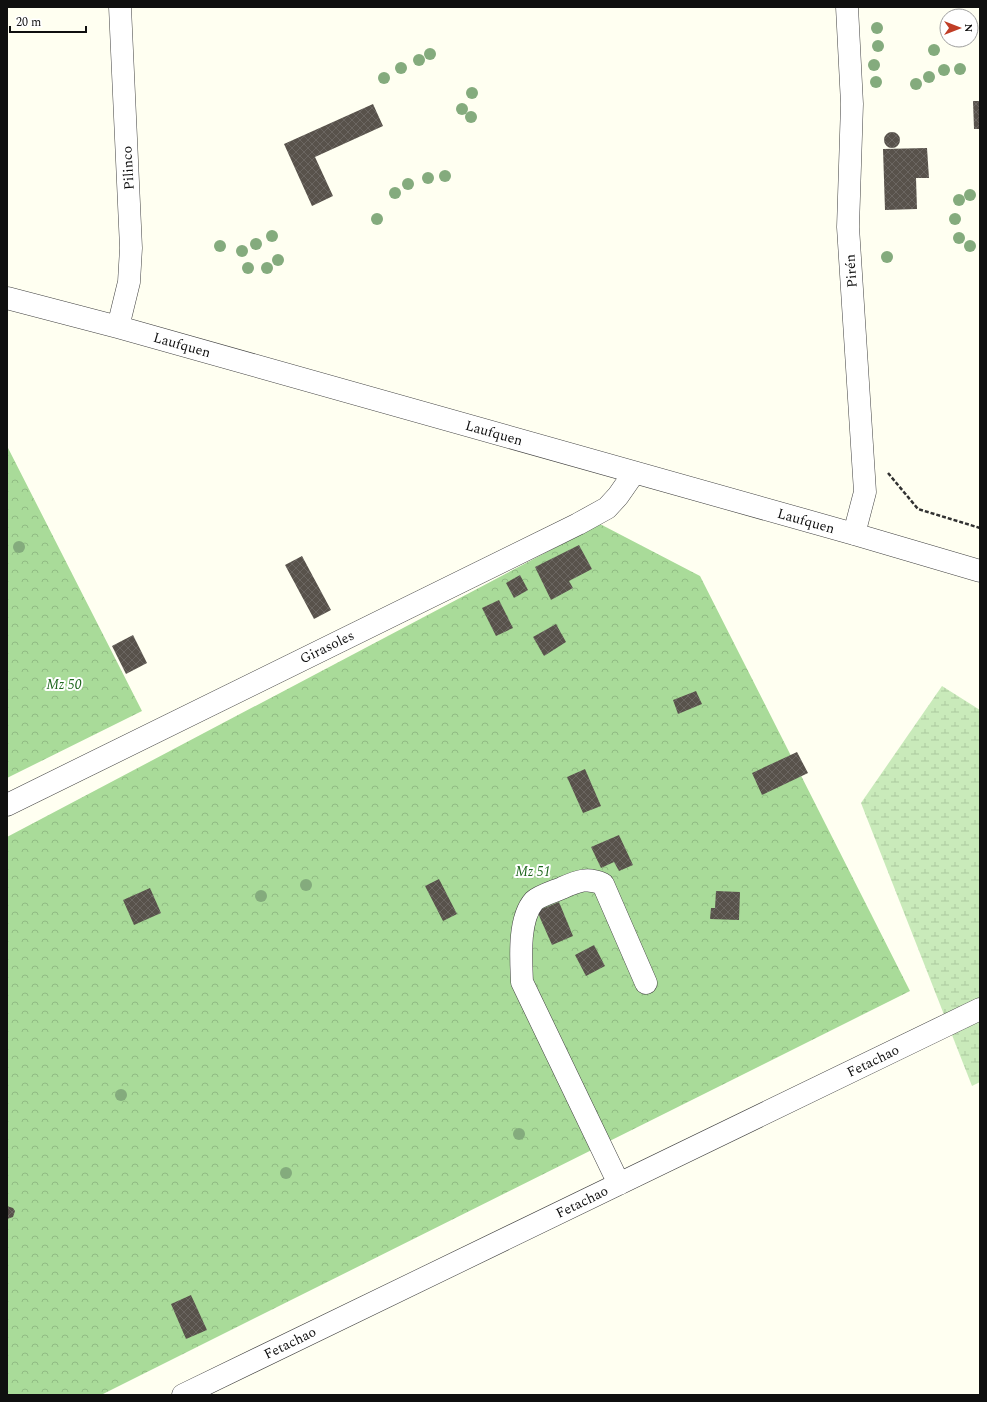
<svg xmlns="http://www.w3.org/2000/svg" width="987" height="1402" font-family="Spectral,serif">
<style>
.forest{fill:url(#forest-crowns)}
.wetland{fill:url(#wetland-marsh)}
.building{fill:url(#building-cross-hatch)}
.lines{fill:none;stroke-linecap:round;stroke-linejoin:round}
.minor-casing{stroke:#424242;stroke-width:23}
.path{stroke:#313131;stroke-width:2.5;stroke-dasharray:4 2;stroke-linecap:butt}
.minor{stroke:#fff;stroke-width:22}
.tree{fill:#84ab7d}
.labels{text-anchor:middle;dominant-baseline:central;stroke-width:4;stroke-linejoin:round;paint-order:stroke}
.street-label{font-size:14px;fill:#0f0f0f;stroke:#fff}
.park-label{font-size:14px;font-style:italic;fill:#1f671e;stroke:#fff}
</style>
<defs>
<pattern id="forest-crowns" width="20" height="18" patternUnits="userSpaceOnUse"><rect width="20" height="18" fill="#a9db99"/><path d="M2 6a3 3 0 1 1 6 0M12 15a3 3 0 1 1 6 0" fill="none" stroke="#90bb83"/></pattern>
<pattern id="wetland-marsh" width="20" height="14" patternUnits="userSpaceOnUse"><rect width="20" height="14" fill="#c9eaba"/><path d="M1 5h8M5 5V1M11 12h8M15 12V8" fill="none" stroke="#abc89f"/></pattern>
<pattern id="building-cross-hatch" width="8" height="8" patternUnits="userSpaceOnUse"><rect width="8" height="8" fill="#58524b"/><path d="M0 0l8 8M0 8l8-8" fill="none" stroke="#6b6661"/></pattern>
</defs>
<rect width="100%" height="100%" fill="#fffff1"/>
<path class="forest" d="M7,446l135,265 -135,67z
M600,524l100,52 210,415 -809,404h-94v-558z"/>
<path class="wetland" d="M942,686l38,24v372l-8,4 -111,-283z"/>
<path class="building" d="M973,101h7v28h-6z
M373,104l10,22 -68,31 18,39 -21,10 -28,-62z
M884 140a8 8 0 1 1 16 0a8 8 0 1 1-16 0Z
M927,148l2,30h-13l1,31 -32,1 -2,-61z
M579,545l13,24 -23,12 4,7 -22,12 -16,-33z
M302,556l29,54 -17,9 -29,-54z
M520,575l8,15 -14,8 -8,-15z
M499,600l14,28 -17,8 -14,-28z
M556,624l10,18 -22,14 -11,-19z
M133,635l14,28 -21,11 -14,-28z
M696,691l6,13 -24,10 -5,-14z
M797,752l11,21 -46,22 -10,-22z
M585,769l16,37 -18,7 -16,-36z
M619,835l14,30 -14,6 -5,-9 -13,6 -10,-21z
M439,879l18,35 -14,7 -18,-35z
M150,888l11,25 -27,12 -11,-25z
M716,891l24,1 -1,28 -29,-1 1,-11h4z
M559,902l14,34 -21,9 -15,-34z
M594,945l11,21 -19,10 -11,-21z
M7,1206l6,2 2,3 -2,6 -6,2z
M191,1295l16,35 -21,9 -15,-35z"/>
<g class="lines">
<defs>
<path id="minor" d="M847,7l5,97 -4,123 17,265 -11,42
M7,298l111,29 736,207 126,37
M118,327l11,-45 2,-34 -11,-241
M7,805l571,-281 29,-16 11,-12 16,-23
M619,1184l-97,-202c-1,-23 -4,-63 12,-81 5,-5 21,-10 28,-13 16,-7 25,-11 41,-4l43,99
M183,1395l797,-386"/>
</defs>
<use href="#minor" class="minor-casing"/>
<path class="path" d="M888,473l30,36 62,19"/>
<use href="#minor" class="minor"/>
</g>
<g class="tree">
<circle cx="877" cy="28" r="6"/>
<circle cx="878" cy="46" r="6"/>
<circle cx="934" cy="50" r="6"/>
<circle cx="430" cy="54" r="6"/>
<circle cx="419" cy="60" r="6"/>
<circle cx="874" cy="65" r="6"/>
<circle cx="401" cy="68" r="6"/>
<circle cx="960" cy="69" r="6"/>
<circle cx="944" cy="70" r="6"/>
<circle cx="929" cy="77" r="6"/>
<circle cx="384" cy="78" r="6"/>
<circle cx="876" cy="82" r="6"/>
<circle cx="916" cy="84" r="6"/>
<circle cx="472" cy="93" r="6"/>
<circle cx="462" cy="109" r="6"/>
<circle cx="471" cy="117" r="6"/>
<circle cx="445" cy="176" r="6"/>
<circle cx="428" cy="178" r="6"/>
<circle cx="408" cy="184" r="6"/>
<circle cx="395" cy="193" r="6"/>
<circle cx="970" cy="195" r="6"/>
<circle cx="959" cy="200" r="6"/>
<circle cx="377" cy="219" r="6"/>
<circle cx="955" cy="219" r="6"/>
<circle cx="272" cy="236" r="6"/>
<circle cx="959" cy="238" r="6"/>
<circle cx="256" cy="244" r="6"/>
<circle cx="220" cy="246" r="6"/>
<circle cx="970" cy="246" r="6"/>
<circle cx="242" cy="251" r="6"/>
<circle cx="887" cy="257" r="6"/>
<circle cx="278" cy="260" r="6"/>
<circle cx="248" cy="268" r="6"/>
<circle cx="267" cy="268" r="6"/>
<circle cx="19" cy="547" r="6"/>
<circle cx="306" cy="885" r="6"/>
<circle cx="261" cy="896" r="6"/>
<circle cx="121" cy="1095" r="6"/>
<circle cx="519" cy="1134" r="6"/>
<circle cx="286" cy="1173" r="6"/>
</g>
<g class="labels">
<g class="street-label">
<text transform="translate(128 168) rotate(-93)">Pilinco</text>
<text transform="translate(851 271) rotate(-94)">Pirén</text>
<text transform="translate(182 345) rotate(16)">Laufquen</text>
<text transform="translate(494 433) rotate(16)">Laufquen</text>
<text transform="translate(806 521) rotate(16)">Laufquen</text>
<text transform="translate(327 647) rotate(-26)">Girasoles</text>
<text transform="translate(873 1061) rotate(-26)">Fetachao</text>
<text transform="translate(582 1202) rotate(-26)">Fetachao</text>
<text transform="translate(290 1343) rotate(-26)">Fetachao</text>
</g>
<g class="park-label">
<text x="64" y="684">Mz 50</text>
<text x="533" y="871">Mz 51</text>
</g>
</g>
<rect width="987" height="1402" fill="none" stroke="#0f0f0f" stroke-width="16"/>
<g transform="translate(959 28) rotate(90)"><circle r="19" fill="#ffffff" stroke="#9f9f9f"/>
<path d="M0-3L7 15L0 10L-7 15Z" fill="#c03d26"/>
<text y="-6" font-size="11" font-weight="bold" text-anchor="middle" fill="#0f0f0f">N</text>
</g>
<path d="M10 26v6h76v-6" fill="none" stroke="#0f0f0f" stroke-width="2"/>
<text x="16" y="26" font-size="12" fill="#0f0f0f" stroke="#ffffff" stroke-width="3" paint-order="stroke">20 m</text>
</svg>
